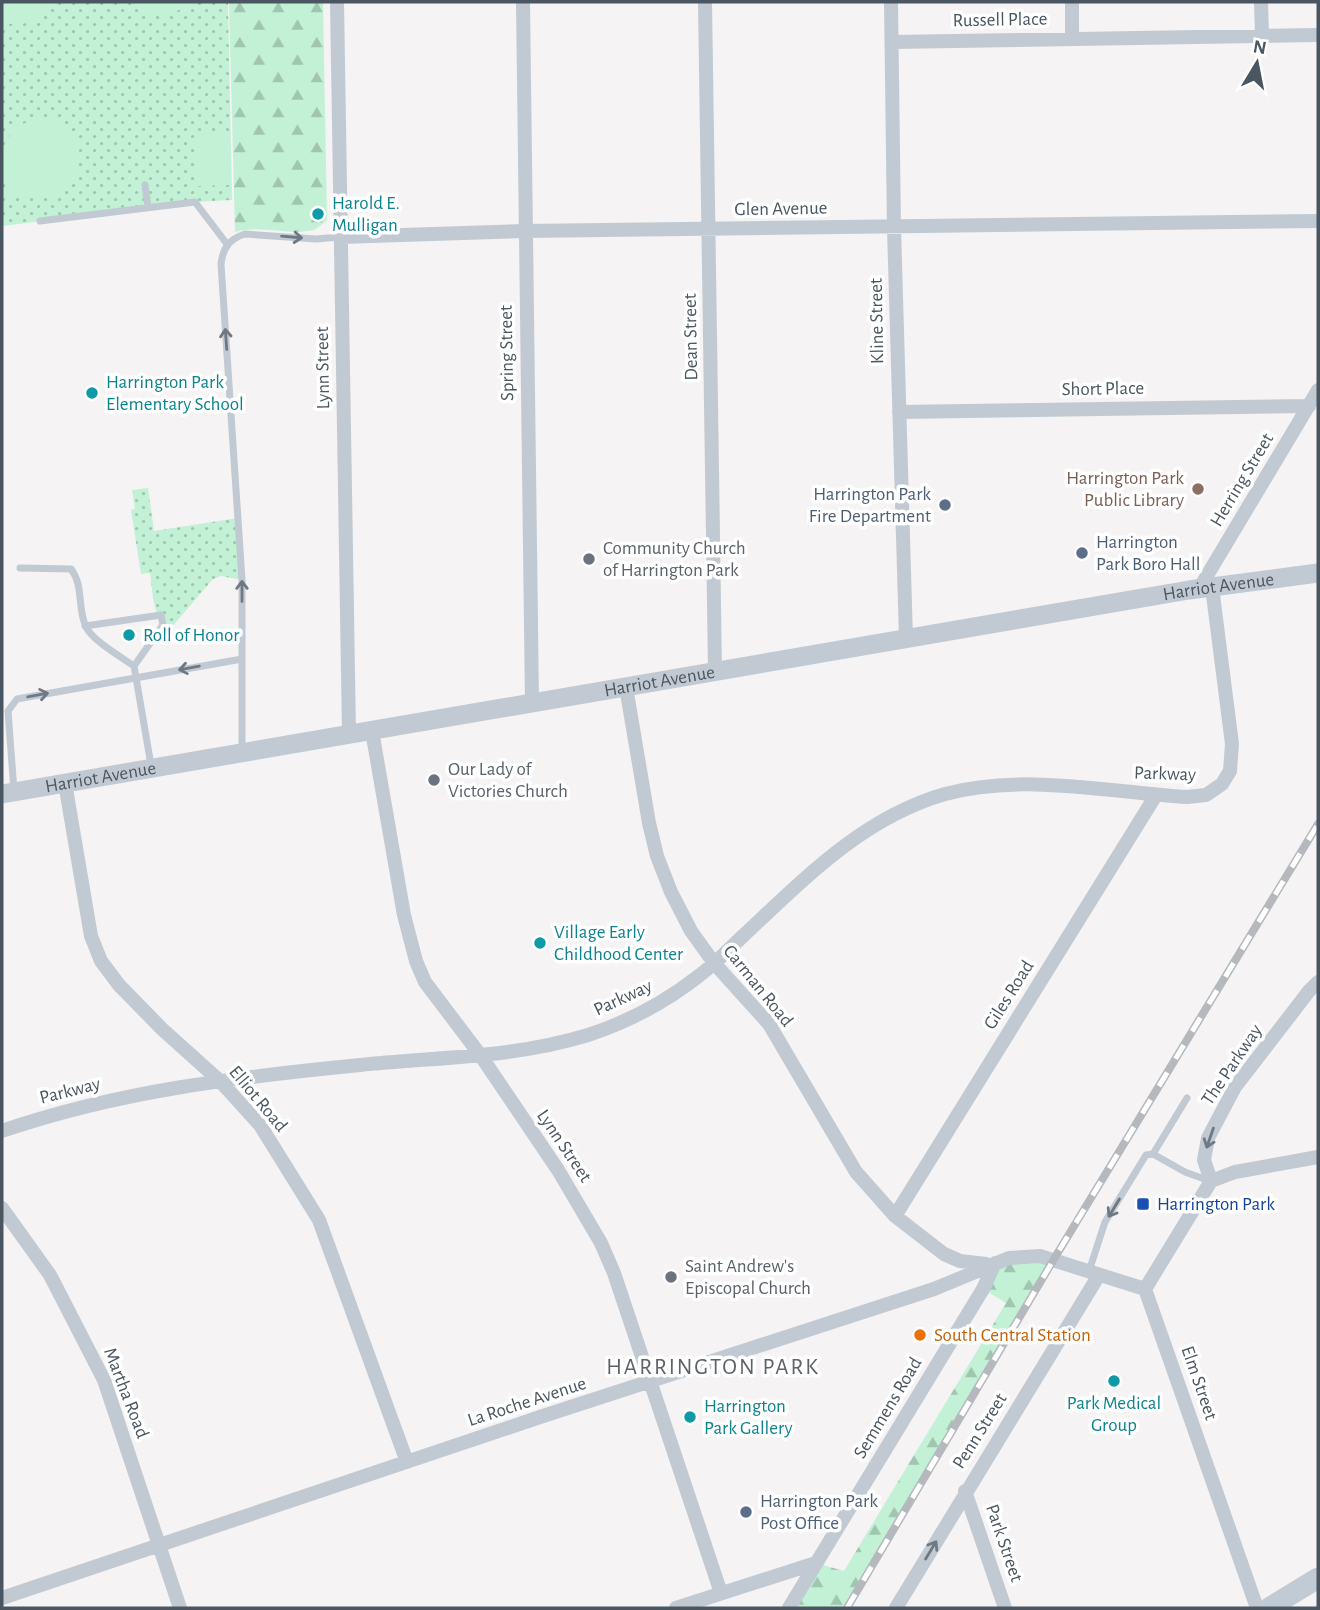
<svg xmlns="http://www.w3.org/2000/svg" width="1320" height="1610" font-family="'Alegreya Sans',sans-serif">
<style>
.forest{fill:url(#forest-firs)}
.park{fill:url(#park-dots)}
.garden{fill:#c3f1d5}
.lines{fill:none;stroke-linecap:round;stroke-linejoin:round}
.service{stroke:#c1cad2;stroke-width:7}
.minor{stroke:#c1cad2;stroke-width:14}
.tertiary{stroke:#c1cad2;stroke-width:19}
.secondary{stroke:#c1cbd6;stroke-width:21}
.rail-casing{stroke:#b5b8bd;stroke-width:8}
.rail{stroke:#fff;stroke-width:5;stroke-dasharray:16;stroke-linecap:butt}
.oneway{stroke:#6e7983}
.culture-dot{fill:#0f9aa8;stroke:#fff;stroke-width:2.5}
.education-dot{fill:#8d6e63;stroke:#fff;stroke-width:2.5}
.service-dot{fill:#5c6f8a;stroke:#fff;stroke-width:2.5}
.worship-dot{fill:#6b7280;stroke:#fff;stroke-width:2.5}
.transit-dot{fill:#1a4fb4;stroke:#fff;stroke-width:2.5}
.food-dot{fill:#e8710a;stroke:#fff;stroke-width:2.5}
.labels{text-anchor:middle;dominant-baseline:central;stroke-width:7;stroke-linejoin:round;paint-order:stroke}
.street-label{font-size:19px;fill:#4a5661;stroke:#fff}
.culture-label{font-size:19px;fill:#0d838f;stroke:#fff;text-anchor:start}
.education-label{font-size:19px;fill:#785e54;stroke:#fff;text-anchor:end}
.service-label{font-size:19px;fill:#4e5e75;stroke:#fff;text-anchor:start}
.worship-label{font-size:19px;fill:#5b616d;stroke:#fff;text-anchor:start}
.transit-label{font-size:19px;fill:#164399;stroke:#fff;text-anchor:start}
.food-label{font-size:19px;fill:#c56008;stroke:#fff;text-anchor:start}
.quarter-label{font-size:23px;letter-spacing:2px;fill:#5f6368;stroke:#fff}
</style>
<defs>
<pattern id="forest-firs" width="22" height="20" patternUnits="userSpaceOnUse" patternTransform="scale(1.75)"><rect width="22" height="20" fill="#c3f1d5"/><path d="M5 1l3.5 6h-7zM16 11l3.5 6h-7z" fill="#a0c6b0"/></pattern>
<pattern id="park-dots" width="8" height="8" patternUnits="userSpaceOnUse" patternTransform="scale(1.75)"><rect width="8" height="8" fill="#c3f1d5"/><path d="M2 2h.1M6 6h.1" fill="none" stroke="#a0c6b0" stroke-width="1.8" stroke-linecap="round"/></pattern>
</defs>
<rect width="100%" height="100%" fill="#f5f3f3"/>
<path class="forest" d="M229,2h94l4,218c-4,3 -9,8 -13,10 -26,6 -54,-6 -79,2z
M1054,1259l-207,349h-58l27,-45 28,8 162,-268 -23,-14 12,-26z"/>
<path class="park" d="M2,2h226l4,198 -37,2 -193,24z
M148,488l6,43 84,-13 4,62 -21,-4 -8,3 -43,50c-18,-10 -17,-37 -20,-56l-9,1 -10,-64 4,-1 -3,-19z"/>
<path class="garden" d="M2,2h46c-10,22 -24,24 -46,21z
M136,2h55c-14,14 -42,17 -55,0z
M36,118c9,2 19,2 26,8 22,16 22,51 -1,66 -15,9 -33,1 -49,7l-7,-4 4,-5c-9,-13 -8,-43 2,-56 6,-8 16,-12 25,-16z
M230,132l1,53 -34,1 -1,-53z"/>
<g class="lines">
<path class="service" d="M145,185l3,22
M40,221l155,-19 32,42
M20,568l51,1c13,17 6,39 15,58 7,14 35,30 48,39l17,99
M85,626l76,-11 2,10 -29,41
M242,751v-171l-21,-316c2,-16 8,-25 24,-30l71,5 24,-2
M14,791l-6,-80 9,-12 225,-40
M1187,1098l-34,56 32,18 25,9
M1089,1271l16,-49 41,-67 7,-1"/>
<path class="minor" d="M337,2l12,732
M523,2l9,701
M705,2l10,669
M891,2l3,226 12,411
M1261,2l1,33
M1072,38v-36
M892,42l426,-7
M340,237l184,-6 794,-10
M899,412l410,-6
M1199,589l119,-199
M626,687l23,136 8,33 14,36 20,39 23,32 55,61 87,148 39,44 49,38 16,7 26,3
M372,731l32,184 12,46 9,21 56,74 77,114 43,73 13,30 107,320
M65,783l26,153 10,25 18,24 43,44 59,53 39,43 59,95 88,242
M2,1131c116,-40 236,-54 358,-66 77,-8 153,-7 228,-30 40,-13 79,-34 112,-60 16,-12 29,-26 43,-39 61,-57 119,-118 202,-142 77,-21 164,-2 242,3l19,-2 16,-11 8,-13 2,-27 -20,-157
M1211,1181l-7,-21 4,-22 27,-51 74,-96 9,-9
M1211,1181l24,-9 83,-15
M2,1208l48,67 54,105 76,228
M895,1216l261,-421
M1145,1289l112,319
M1145,1289l66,-108
M965,1491l40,117
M2,1598l538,-181 394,-128 75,-31 31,-2 105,33
M676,1608l140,-45
M789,1608l194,-319 12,-26
M896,1608l203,-333"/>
<path class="tertiary" id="s1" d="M2,794l1187,-204 129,-17"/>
<path class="secondary" d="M1269,1608l49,-30"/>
<defs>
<path id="rail" d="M847,1608l207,-349 264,-435"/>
</defs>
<use href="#rail" class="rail-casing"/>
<use href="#rail" class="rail"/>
</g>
<defs><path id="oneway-shaft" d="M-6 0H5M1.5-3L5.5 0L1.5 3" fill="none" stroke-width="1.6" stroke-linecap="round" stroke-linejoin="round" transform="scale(1.75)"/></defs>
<g class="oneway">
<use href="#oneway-shaft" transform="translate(292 237) rotate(5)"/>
<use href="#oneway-shaft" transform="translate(226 339) rotate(-94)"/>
<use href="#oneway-shaft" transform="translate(242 591) rotate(-90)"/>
<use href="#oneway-shaft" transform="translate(189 668) rotate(170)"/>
<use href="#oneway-shaft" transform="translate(38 695) rotate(-10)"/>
<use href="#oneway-shaft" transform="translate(1210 1138) rotate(109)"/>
<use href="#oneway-shaft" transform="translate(1114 1208) rotate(121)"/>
<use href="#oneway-shaft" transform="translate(931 1550) rotate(-59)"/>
</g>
<g class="culture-dot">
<circle cx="318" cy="214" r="7"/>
<circle cx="92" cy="393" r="7"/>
<circle cx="129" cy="635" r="7"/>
<circle cx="540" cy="943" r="7"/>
<circle cx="1114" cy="1381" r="7"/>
<circle cx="690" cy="1417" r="7"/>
</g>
<circle class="education-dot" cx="1198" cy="489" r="7"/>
<g class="service-dot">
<circle cx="945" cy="505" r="7"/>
<circle cx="1082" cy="553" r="7"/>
<circle cx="746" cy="1512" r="7"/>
</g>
<g class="worship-dot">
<circle cx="589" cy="559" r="7"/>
<circle cx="434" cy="780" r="7"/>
<circle cx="671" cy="1277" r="7"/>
</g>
<rect class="transit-dot" x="1136" y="1197" width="14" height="14" rx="3.5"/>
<circle class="food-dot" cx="920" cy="1335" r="7"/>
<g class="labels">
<g class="street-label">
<text transform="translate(1000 20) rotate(-1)">Russell Place</text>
<text transform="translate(781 209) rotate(-1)">Glen Avenue</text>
<text transform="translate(877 321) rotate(-91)">Kline Street</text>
<text transform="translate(691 337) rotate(-91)">Dean Street</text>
<text transform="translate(507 353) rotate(-91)">Spring Street</text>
<text transform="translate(323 368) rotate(-91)">Lynn Street</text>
<text transform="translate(1103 389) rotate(-1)">Short Place</text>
<text transform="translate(1242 480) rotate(-59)">Herring Street</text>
<text stroke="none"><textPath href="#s1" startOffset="1234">Harriot Avenue</textPath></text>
<text stroke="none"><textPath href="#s1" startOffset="667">Harriot Avenue</textPath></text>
<text transform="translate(1165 774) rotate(2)">Parkway</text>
<text stroke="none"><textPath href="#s1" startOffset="100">Harriot Avenue</textPath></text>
<text transform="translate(758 986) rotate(51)">Carman Road</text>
<text transform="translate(1009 995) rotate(-58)">Giles Road</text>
<text transform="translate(623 998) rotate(-25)">Parkway</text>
<text transform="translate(1232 1065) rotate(-56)">The Parkway</text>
<text transform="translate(70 1091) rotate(-14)">Parkway</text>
<text transform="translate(258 1099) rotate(50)">Elliot Road</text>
<text transform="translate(564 1146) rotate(56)">Lynn Street</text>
<text transform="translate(1199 1383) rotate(71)">Elm Street</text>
<text transform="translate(126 1393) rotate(69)">Martha Road</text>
<text transform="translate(527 1402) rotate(-18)">La Roche Avenue</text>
<text transform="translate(888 1408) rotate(-59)">Semmens Road</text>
<text transform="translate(980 1431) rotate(-58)">Penn Street</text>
<text transform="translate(1004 1543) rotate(71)">Park Street</text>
</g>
<g class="culture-label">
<text x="332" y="203">Harold E.<tspan x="332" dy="22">Mulligan</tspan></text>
<text x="106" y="382">Harrington Park<tspan x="106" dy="22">Elementary School</tspan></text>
<text x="143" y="635">Roll of Honor</text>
<text x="554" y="932">Village Early<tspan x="554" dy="22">Childhood Center</tspan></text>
<text x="1114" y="1403" text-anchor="middle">Park Medical<tspan x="1114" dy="22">Group</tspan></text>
<text x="704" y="1406">Harrington<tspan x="704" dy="22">Park Gallery</tspan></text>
</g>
<g class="education-label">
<text x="1184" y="478">Harrington Park<tspan x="1184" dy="22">Public Library</tspan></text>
</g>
<g class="service-label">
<text x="931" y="494" text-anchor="end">Harrington Park<tspan x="931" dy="22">Fire Department</tspan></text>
<text x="1096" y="542">Harrington<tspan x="1096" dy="22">Park Boro Hall</tspan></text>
<text x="760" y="1501">Harrington Park<tspan x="760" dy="22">Post Office</tspan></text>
</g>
<g class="worship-label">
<text x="603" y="548">Community Church<tspan x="603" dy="22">of Harrington Park</tspan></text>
<text x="448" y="769">Our Lady of<tspan x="448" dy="22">Victories Church</tspan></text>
<text x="685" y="1266">Saint Andrew's<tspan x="685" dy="22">Episcopal Church</tspan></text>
</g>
<g class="transit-label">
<text x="1157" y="1204">Harrington Park</text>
</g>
<g class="food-label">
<text x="934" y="1335">South Central Station</text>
</g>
<g class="quarter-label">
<text x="713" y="1367">HARRINGTON PARK</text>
</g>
</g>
<rect width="1320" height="1610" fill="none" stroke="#4a5661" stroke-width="7"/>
<g transform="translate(1257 63) rotate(10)" stroke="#ffffff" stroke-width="5" paint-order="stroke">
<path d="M0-5L12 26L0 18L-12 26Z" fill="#4a5661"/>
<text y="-10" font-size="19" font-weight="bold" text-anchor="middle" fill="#4a5661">N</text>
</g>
</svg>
